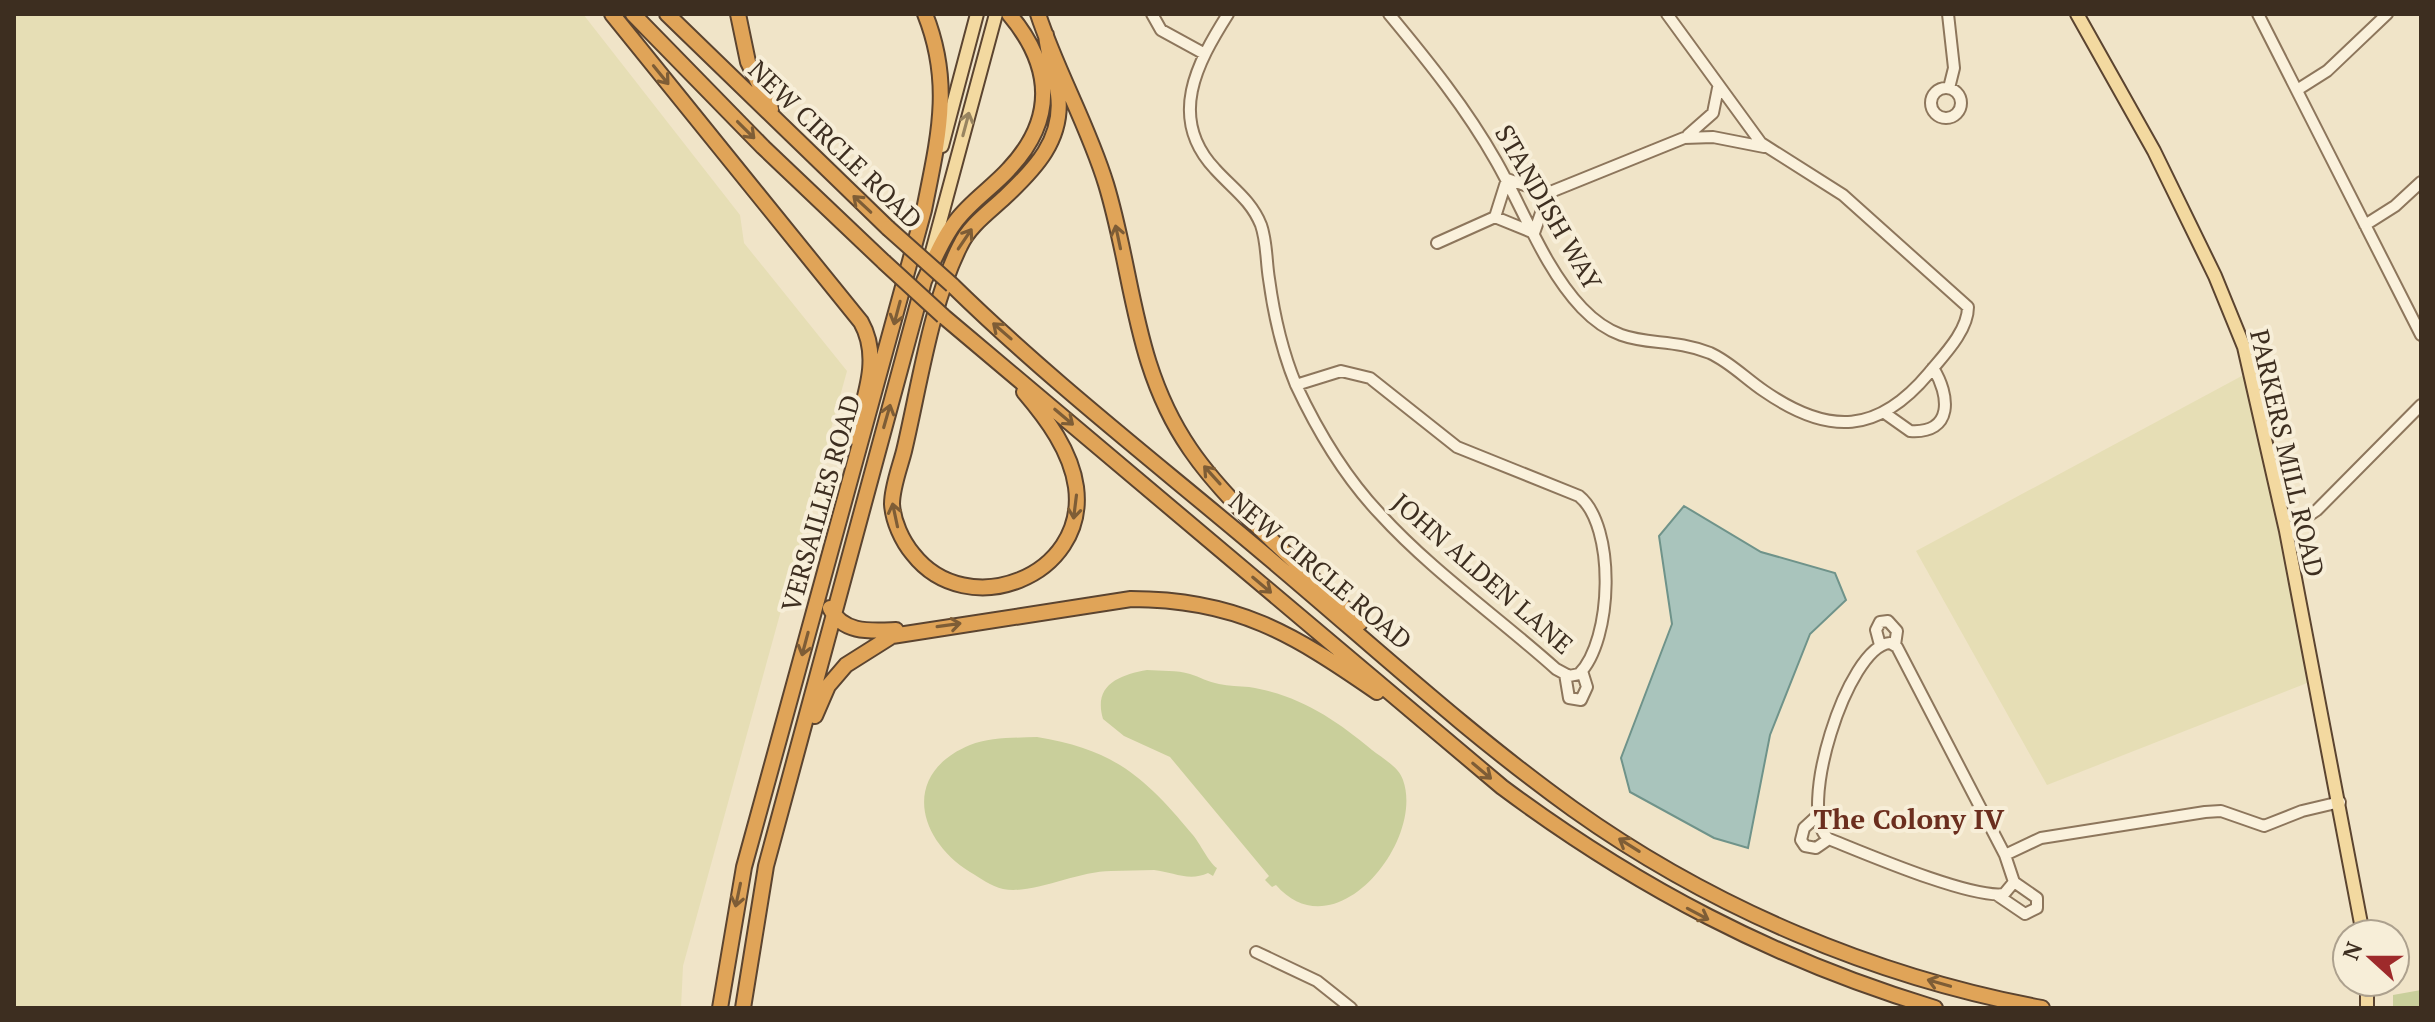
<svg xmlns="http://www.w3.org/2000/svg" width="2435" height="1022" font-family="'PT Serif',serif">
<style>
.farmland{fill:#e6deb5}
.green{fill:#c9cf9b}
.water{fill:#a9c4bc;stroke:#6f938a;stroke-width:2}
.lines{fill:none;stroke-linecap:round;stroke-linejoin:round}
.minor-casing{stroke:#8d765c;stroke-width:14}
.major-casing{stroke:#5b4430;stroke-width:16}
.highway-casing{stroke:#5b4430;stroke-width:18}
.minor{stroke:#faf1dc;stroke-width:10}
.major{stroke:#f3d9a0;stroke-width:12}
.highway{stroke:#e0a458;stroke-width:14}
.highway-bridge-casing{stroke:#5b4430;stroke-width:18;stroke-linecap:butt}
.highway-bridge{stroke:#e0a458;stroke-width:14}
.oneway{stroke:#7e5d36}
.oneway2{stroke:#988460}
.labels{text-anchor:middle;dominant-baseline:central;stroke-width:8;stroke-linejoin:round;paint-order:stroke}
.street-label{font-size:26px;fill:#3d2e20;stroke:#f7eed8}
.neighbourhood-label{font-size:28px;font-weight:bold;fill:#6b2e1e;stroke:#f7eed8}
</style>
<rect width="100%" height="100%" fill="#f0e4c8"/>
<path class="farmland" d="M14,14h569l157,201 4,28 103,128 -164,595 -2,42h-667z
M2251,371l64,309 -268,105 -131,-234z"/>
<path class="green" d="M1147,670c14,1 30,0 43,4 10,3 18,8 29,10 10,2 20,2 30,3 50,8 86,32 123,63 10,8 27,17 31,30 22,61 -68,173 -127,105l-4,2 -7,-7 4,-4 -99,-119 -46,-21 -21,-17c-10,-34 16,-44 44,-49z
M1037,737c76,12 108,40 155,97 8,9 17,29 25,34l-4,8 -5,-3c-19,9 -35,-1 -54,-3 -14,0 -29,1 -43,1 -34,0 -78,24 -108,18 -12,-3 -23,-11 -33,-17 -54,-34 -68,-99 0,-127 20,-8 46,-7 67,-8z
M2421,990v18h-28v-13z"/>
<path class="water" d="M1684,506l77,46 74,21 11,27 -36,34 -40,101 -22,113 -34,-10 -84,-46 -9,-34 51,-134 -13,-88z"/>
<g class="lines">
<defs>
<path id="minor" d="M1152,14l9,16 42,23
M1228,14c-31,49 -61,104 -13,155 17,19 36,31 46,56 6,17 5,36 8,54 5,37 13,72 27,106
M1389,14c39,47 77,94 107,147 27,47 48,107 86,147 44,46 77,25 128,45 20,9 36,26 54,38 65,45 114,43 165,-18 14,-17 39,-42 39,-66l-125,-112 -82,-52 -94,-129
M1948,14l6,54 -5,20
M2258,14l163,321
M1931 103a15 15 0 1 1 30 0a15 15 0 1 1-30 0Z
M2297,90l30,-19 60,-57
M1688,135l25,-22 5,-25
M1548,193l136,-55 29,-1 51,10
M2365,225l30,-19 26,-24
M1437,243l58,-26 12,-38 41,14 -14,40 -39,-16
M1341,371l29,7 87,69 122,49c37,30 34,144 0,178l-10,2 -13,-7c-58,-52 -124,-98 -176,-155 -36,-38 -62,-82 -84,-129z
M1886,414l24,17c44,3 40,-36 23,-63
M2286,531l31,-21 104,-105
M1890,643l7,4 108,208 9,27 -10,12c-33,5 -140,-41 -175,-55 -34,-23 18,-193 61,-196z
M1880,645l-4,-15 4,-8 8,-1 9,10 -2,14
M1565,674l4,24 12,2 6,-13 -5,-16
M1816,817l-12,11 -3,12 4,6 11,2 13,-9
M2005,855l36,-17 164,-26 16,-1 43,15 38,-15 38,-9
M1997,895l28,19 12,-6v-10l-23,-16
M1256,952l61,29 34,27"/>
<path id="major" d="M2077,14l77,137 61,125 29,71 42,184 77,403
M942,146l35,-132
M930,259l66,-245
M2367,1008v-26"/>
<path id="highway" d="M612,14l249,308c21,37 2,78 -7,115
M633,14l130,133 121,115
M667,14l221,214
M738,14l10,48 23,47
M1038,14c19,58 50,111 68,170 28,92 27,182 84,265 40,59 118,123 170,174
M952,285c100,98 212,184 318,274 100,84 197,174 303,250 139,99 302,168 469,199
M943,316l559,471c133,99 273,173 433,221
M1024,392c23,27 47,59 52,95 12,90 -109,136 -163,67 -11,-13 -20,-33 -21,-50 0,-17 8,-37 12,-53 15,-63 27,-148 56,-205 9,-20 29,-34 45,-49 30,-28 59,-58 53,-103 -3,-20 -10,-39 -12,-59
M830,608c13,26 41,23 66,22
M815,716l13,-30 18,-21 46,-29 239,-37c106,0 162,35 246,93
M720,1008l24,-141 180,-657c14,-71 29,-126 1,-196
M743,1008l23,-142 158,-585c10,-21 18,-42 32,-60 15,-20 37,-34 53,-52 48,-51 43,-104 0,-155"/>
</defs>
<use href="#minor" class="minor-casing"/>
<use href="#major" class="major-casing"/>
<use href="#highway" class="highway-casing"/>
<use href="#minor" class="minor"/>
<use href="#major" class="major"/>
<use href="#highway" class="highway"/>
<defs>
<path id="highway-bridge" d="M888,228l64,57
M884,262l59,54"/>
</defs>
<use href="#highway-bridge" class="highway-bridge-casing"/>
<use href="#highway-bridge" class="highway-bridge"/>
</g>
<defs><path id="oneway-shaft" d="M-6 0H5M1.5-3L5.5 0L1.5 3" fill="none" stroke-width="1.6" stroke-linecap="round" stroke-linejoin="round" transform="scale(2)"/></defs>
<g class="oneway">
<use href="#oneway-shaft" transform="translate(661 75) rotate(51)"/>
<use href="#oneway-shaft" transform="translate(746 130) rotate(45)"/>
<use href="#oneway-shaft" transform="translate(862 204) rotate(-137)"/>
<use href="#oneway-shaft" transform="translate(1118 237) rotate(-102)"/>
<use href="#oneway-shaft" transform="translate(965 239) rotate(-56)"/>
<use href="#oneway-shaft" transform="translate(897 313) rotate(105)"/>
<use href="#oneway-shaft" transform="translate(1002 331) rotate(-139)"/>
<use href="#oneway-shaft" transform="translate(887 416) rotate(-74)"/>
<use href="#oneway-shaft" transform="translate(1064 417) rotate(40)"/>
<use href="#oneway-shaft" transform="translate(1212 475) rotate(-132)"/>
<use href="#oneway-shaft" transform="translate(1075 507) rotate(97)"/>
<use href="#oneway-shaft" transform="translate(895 515) rotate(-102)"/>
<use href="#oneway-shaft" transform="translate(1262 585) rotate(40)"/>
<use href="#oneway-shaft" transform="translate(949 625) rotate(-8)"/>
<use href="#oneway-shaft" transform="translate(805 644) rotate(105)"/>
<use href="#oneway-shaft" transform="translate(1482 771) rotate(40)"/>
<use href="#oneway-shaft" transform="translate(1629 845) rotate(-148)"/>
<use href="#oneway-shaft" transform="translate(738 895) rotate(102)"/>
<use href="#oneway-shaft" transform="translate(1698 914) rotate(28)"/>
<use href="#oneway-shaft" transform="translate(1939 983) rotate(-164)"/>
</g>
<use class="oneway2" href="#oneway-shaft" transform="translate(966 124) rotate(-75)"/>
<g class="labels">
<g class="street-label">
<text transform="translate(836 144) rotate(44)">NEW CIRCLE ROAD</text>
<text transform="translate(1549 207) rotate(60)">STANDISH WAY</text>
<text transform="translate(2288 453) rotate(77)">PARKERS MILL ROAD</text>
<text transform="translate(820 503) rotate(-74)">VERSAILLES ROAD</text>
<text transform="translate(1321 570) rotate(40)">NEW CIRCLE ROAD</text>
<text transform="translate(1483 573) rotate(41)">JOHN ALDEN LANE</text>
</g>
<g class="neighbourhood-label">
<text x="1909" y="818">The Colony IV</text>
</g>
</g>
<rect width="2435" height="1022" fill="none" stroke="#3d2e20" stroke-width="32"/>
<g transform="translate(2371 958) rotate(291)"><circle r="38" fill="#f7eed8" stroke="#ada18e" stroke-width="2"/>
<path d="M0-6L14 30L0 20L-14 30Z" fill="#9e2a2b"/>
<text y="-12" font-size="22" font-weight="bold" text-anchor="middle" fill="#3d2e20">N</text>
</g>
</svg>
